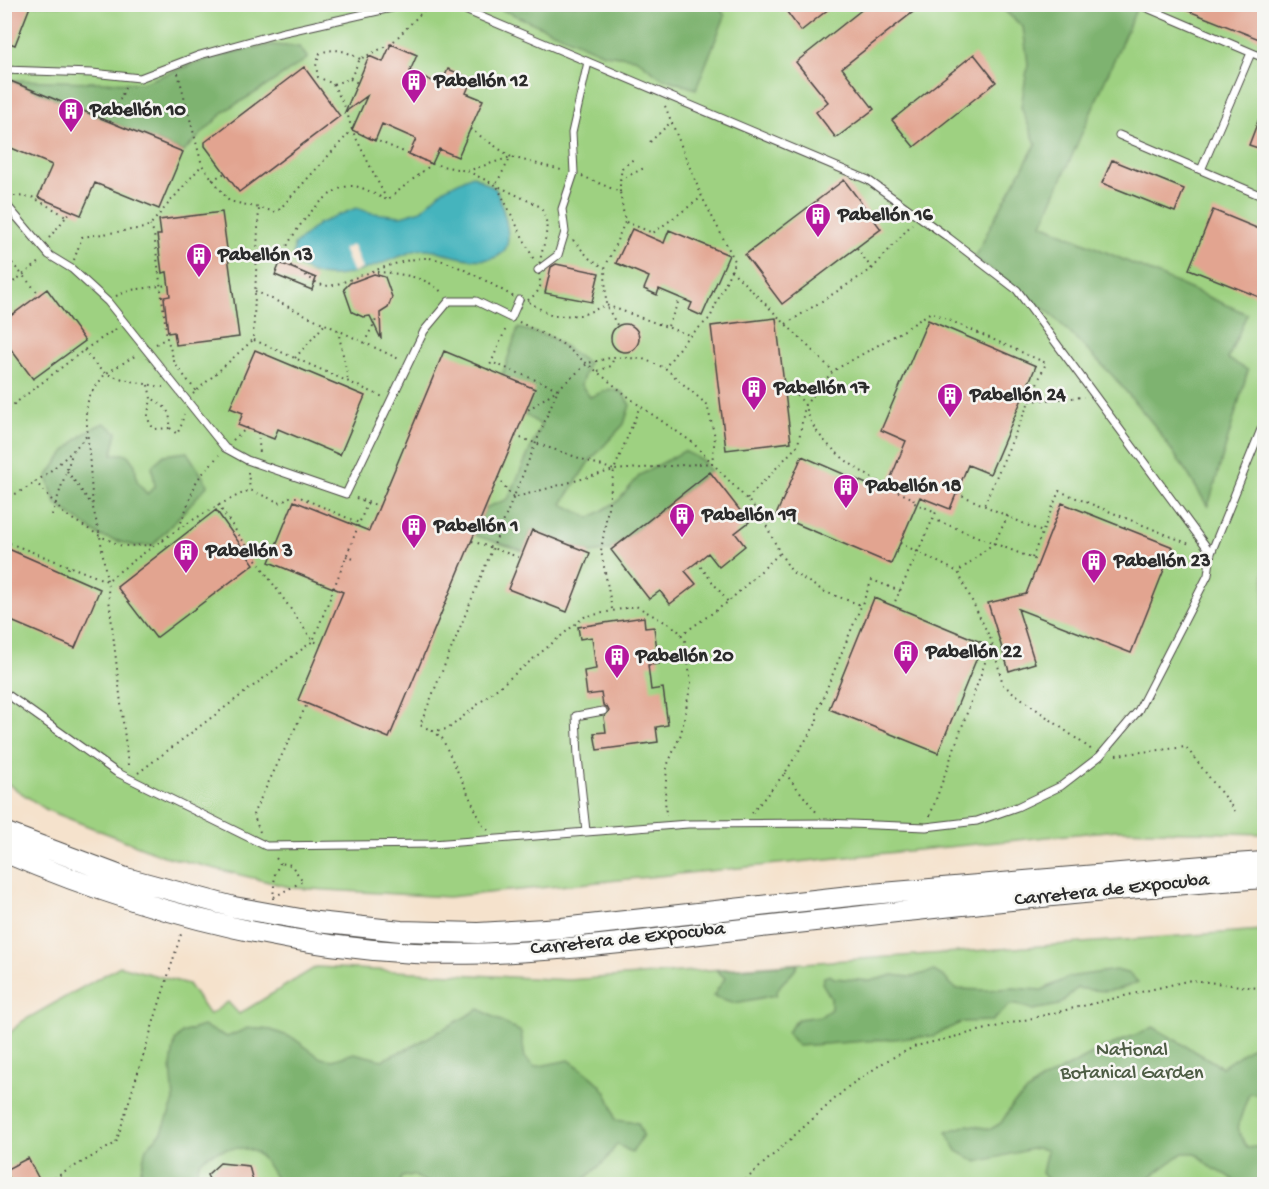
<svg xmlns="http://www.w3.org/2000/svg" width="1269" height="1189" font-family="'Gochi Hand',sans-serif">
<style>
.green{fill:#9ed181;stroke:#647e56;stroke-width:1.5}
.forest{fill:#7eb36f;stroke:#546f4d;stroke-width:1.5}
.water{fill:#45b4bd;stroke:#387074;stroke-width:1.5}
.pier{fill:#f5e2cc}
.building{fill:#e2a490}
.lines{fill:none;stroke-linecap:round;stroke-linejoin:round}
.lane-casing{stroke:#494643;stroke-width:9}
.secondary-casing{stroke:#494643;stroke-width:22}
.path{stroke:#494643;stroke-width:2;stroke-dasharray:1.5 4.5;stroke-linecap:butt}
.lane{stroke:#fff;stroke-width:7}
.secondary{stroke:#fff;stroke-width:20}
.labels{text-anchor:middle;dominant-baseline:central;stroke-width:5;stroke-linejoin:round;paint-order:stroke}
.poi-label{font-size:20px;font-weight:bold;fill:#2b2b2b;stroke:#f6f6f2;text-anchor:start}
.street-label{font-size:20px;fill:#2b2b2b;stroke:#f6f6f2}
.park-label{font-size:20px;fill:#4e5d45;stroke:#f6f6f2}
</style>
<rect width="100%" height="100%" fill="#f6f6f2"/>
<filter id="ink" filterUnits="userSpaceOnUse"><feTurbulence type="fractalNoise" baseFrequency=".0167" numOctaves="2"/><feDisplacementMap in="SourceGraphic" scale="12" xChannelSelector="R" yChannelSelector="G"/><feConvolveMatrix kernelMatrix="1 2 1 2 8 2 1 2 1" color-interpolation-filters="sRGB"/></filter>
<filter id="wash" filterUnits="userSpaceOnUse"><feTurbulence type="fractalNoise" baseFrequency=".008" numOctaves="4" result="noise"/><feDisplacementMap in="SourceGraphic" scale="24" xChannelSelector="R" yChannelSelector="G"/><feGaussianBlur stdDeviation="1.35" result="paint"/><feColorMatrix in="noise" values="0 0 0 0 0 0 0 0 0 0 0 0 0 0 0 0 0 1.4 0 .05"/><feComposite in="paint" operator="in"/></filter>
<g filter="url(#wash)">
<rect width="100%" height="100%" fill="#f5e2cc"/>
<path class="green" d="M4,5h1260v829l-147,-4 -669,67 -155,-9 -129,-32 -117,-46 -42,-28z
M1262,930l2,2v252h-1259v-146l16,-16 99,-56 68,18 21,31 19,-13 11,12 77,-47 253,13z"/>
<path class="forest" d="M718,5l7,11 -29,73 -34,-11 -27,-20 -31,-4 -113,-49z
M998,5h140l-96,219 205,90 -19,45 20,11 -40,137 -20,-33 -34,-49 -42,-50 -62,-62 -75,-55 16,-33 45,-81 -15,-37 7,-43 -5,-37z
M272,45l27,2 9,11 -48,32 -34,20 -43,42 -175,-72 134,3 63,-23 38,-10z
M518,328l32,9 38,26 -7,22 9,12 20,-8 12,3 8,13 -6,19 -36,39 -26,41 28,14 28,-17 22,-26 44,-24 18,9 8,12 -99,78 -21,3 -58,-23 -8,21 -50,-16 11,-27 23,-9 33,-74 -17,-11 -22,-38z
M104,423l13,9 -5,22h15l8,11 2,16 10,13 8,-8 -3,-20 12,-11 23,-3 21,33 -55,60 -18,1 -35,-10 -44,-32 -9,-27c16,-24 30,-43 57,-54z
M798,964c-4,13 -19,16 -22,31l-41,8 -22,-7 12,-18 -9,-8z
M1116,970l14,4 8,8c-23,11 -36,10 -61,6l-18,17 -26,5 -16,-6 -7,1 -18,16 -30,1 -29,14 -135,10 -11,-14 11,-13 23,-3 10,-7v-11l-9,-15 2,-6 6,-2 4,3 36,3 23,-6 17,2 24,-6 10,6 12,12 31,1 25,-2 30,2 27,-13z
M479,1009l42,23 4,26 10,9 34,-7c26,18 41,27 46,60l23,3 5,12 -11,18 -15,-9 -11,16 -27,24h-41l-30,-12 -23,12h-56l-16,-9 -12,2 -2,7h-120c-7,-11 -14,-27 -26,-33 -15,-7 -54,-1 -56,20 0,4 3,10 4,13h-69l6,-2 8,-34 16,-16 12,-31 -3,-35 4,-25 7,-8 21,-7 24,11 21,-9 23,2 22,8 28,20 12,2 21,-7 28,7 29,-13z
M1153,1027l69,40 37,-25 5,2v50l-15,-1 -12,35 10,20 17,-2v38h-29c-4,-10 -11,-10 -20,-14 -7,-4 -13,-12 -19,-17h-13l-40,29 -6,2h-86l-9,-11 5,-23 -11,-2 -59,14 -20,-11 -11,-19 22,-7 23,4 10,-6 12,-19 26,-22 61,-32z"/>
<path class="water" d="M472,175l24,14c16,45 26,81 -38,68 -10,-2 -22,-8 -32,-8 -6,0 -16,3 -22,6 -35,12 -81,38 -111,5l1,-15 24,-21 38,-16 16,5 29,3 20,-6 23,-21z"/>
<path class="pier" d="M353,245l9,24 -9,4 -10,-24z"/>
<g id="blocks">
<path class="building" d="M4,4h27l-16,41 -11,-4z
M781,4h54l-34,27z
M869,4h38l6,8 -71,56 32,41 -38,29 -20,-26 12,-10 -32,-40z
M1171,4h88l5,3v34z
M391,44l26,11 -7,16 31,14 7,-16 24,10 -6,14 17,7 -25,57 -19,-8 -7,15 -23,-10 7,-15 -34,-15 -7,17 -23,-11 15,-34 -22,16 24,-56 14,6z
M974,54l22,28 -82,65 -22,-27z
M304,67l36,49 -101,76 -34,-46v-4z
M8,80l175,72 -24,57 -64,-26 -14,32 -43,-18 14,-32 -48,-20v-56z
M1263,108h1v42l-15,-5z
M1112,160l72,29 -9,23 -73,-29z
M844,180l37,49 -99,75 -37,-49z
M1213,210l51,21v68l-75,-30z
M222,212l17,125 -63,8 -2,-13 -6,1 -4,-36 6,-1 -3,-24 -5,1 -5,-38h4l-2,-15z
M632,229l32,14 5,-13 60,25 -27,61 -13,-6 3,-7 -33,-14 -2,6 -13,-6 5,-12 -33,-14z
M280,263l36,15 -4,12 -37,-15z
M556,264l43,9 -7,29 -47,-9 6,-26z
M374,274l11,3 7,20 -4,11 -8,5 1,26 -11,-23 -7,1 -11,-5 -8,-23 6,-6z
M47,289l38,52 -52,38 -29,-39v-19z
M776,318l15,124 -65,8 -15,-124z
M928,320l108,46 -46,108 -22,-9 -18,44 -30,-12 -29,67 -115,-49 26,-59 83,36 21,-51 -25,-11z
M611 338a14 14 0 1 1 28 0a14 14 0 1 1-28 0Z
M255,350l110,46 -25,59 -62,-26 -4,10 -36,-14 5,-12 -13,-5z
M444,351l91,38 -146,349 -91,-38 45,-108 -74,-30 25,-61 75,30z
M710,472l39,50 -14,11 10,13 -26,21 -11,-14 -11,9 -12,9 11,13 -26,20 -10,-13 -11,8 -38,-49z
M1062,503l111,44 -42,106 -113,-44 17,54 -26,8 -21,-68 38,-9z
M216,510l38,54 -98,74 -39,-51z
M532,530l58,23 -23,59 -59,-23z
M4,547l96,42 -25,59 -71,-30z
M874,598l109,45 -45,110 -109,-44z
M644,617l1,11 9,-1 5,37 -11,1 3,25 12,-2 5,37 -12,2 2,15 -61,8 -3,-17 12,-1 -2,-15 5,-6 -2,-4 -4,-2 -2,-12 -14,2 -3,-24 12,-2 -4,-32 -12,2 -2,-12z
M28,1158l14,27h-29l-8,-15z
M220,1163l29,3 5,19h-42l-5,-10z"/>
</g>
</g>
<g filter="url(#ink)">
<use href="#blocks" fill-opacity="0" stroke="#494643" stroke-width="1.5"/>
<g class="lines">
<defs>
<path id="lane" d="M451,4l417,176 81,58 68,52 194,263
M1138,4l126,54
M4,70l88,3 48,5 60,-23 80,-22 129,-29
M1119,135l145,62
M1201,170l50,-117
M4,200l6,9 39,46 23,14 36,33 117,146 22,12 99,34 78,-163 25,-30h27l35,17 8,-18
M538,270l20,-15 7,-23 -3,-23 12,-36 -2,-40 16,-71
M4,692l112,80 150,74 167,-2 255,-20 136,-1 102,4 51,-6 40,-14 44,-21 39,-30 38,-45 70,-136 3,-22 53,-131
M586,831l-8,-74 -2,-41 27,-5"/>
<path id="secondary" d="M4,832l122,46 108,29 83,15 84,9 77,2 84,-5 297,-33 345,-29 60,-4
M4,852c130,56 268,93 410,101 110,5 229,-13 339,-25 170,-19 341,-38 511,-50"/>
</defs>
<use href="#lane" class="lane-casing"/>
<use href="#secondary" class="secondary-casing"/>
<path class="path" d="M360,59c-15,-8 -23,-12 -40,-6l-4,13 2,11 15,7 17,-5 10,-20 31,-15 39,-40
M178,73l24,92 27,36 48,11 75,-82 80,34
M350,79l8,4
M333,84l13,25 6,21 34,68
M665,106l37,91 33,64 -25,57 -26,23 -19,27
M110,122l15,-34
M470,129l41,28 -15,27 39,78
M650,142l21,-20
M432,164l35,7 72,35c16,19 2,40 0,62 -1,6 2,13 1,19 -2,6 -8,10 -13,14l-8,-1c-21,-12 -69,-42 -92,-42 -26,0 -67,19 -93,27l-9,1 -8,-3 -30,-20 -3,-10c8,-21 43,-68 68,-67 11,0 25,10 35,14z
M467,171l44,-14 54,14
M582,176l38,16 5,30 -20,46 1,37 11,20
M212,180l13,-7
M620,180l2,-12 13,-10
M620,192v-12l24,-12
M14,196l18,1 34,19
M626,222l27,11 49,-36
M150,225l4,9 13,104 8,26 21,27
M4,228l7,-4
M49,238l22,-27
M573,240l17,19 15,9
M857,248l15,21
M4,254l36,41
M74,260l8,-23 62,-9 6,-3 52,-60
M731,270l102,101
M377,272c21,1 53,5 66,22
M4,289l36,-27
M255,291l144,68
M116,296l15,-6 37,-5
M529,302l23,14 30,-1 24,-10 83,30
M4,304l9,11
M519,322l42,21 79,63 52,36 68,71 20,40 12,19 33,20 36,13
M786,324l86,-55 40,-45
M668,326l12,-28
M338,330l10,50
M254,340l129,57
M364,343l12,-23
M156,344l11,-6
M84,350c6,7 12,16 19,22 6,5 51,14 60,15
M295,358l30,-34
M488,370l19,-44
M598,371l13,-5 3,-9
M784,382c7,7 17,16 22,25 2,5 3,12 6,17 21,35 66,59 102,75l-2,3 24,10 -43,94
M148,385c1,5 3,11 3,15 -3,13 -6,18 3,29l16,-1c1,-18 -4,-21 -19,-30
M193,394l60,-54 6,-133
M1030,401l54,-4
M4,412l80,-62 32,-21
M170,428l7,6 4,-8 3,-12
M515,436l99,34
M233,440l14,-12 11,5 2,20
M67,471l25,34
M248,472l2,18
M498,477l15,21 101,-28 98,-7 3,-26 -8,-32 -42,-37 -22,-9 -29,-2 -26,6 -30,26 -33,23
M35,481l29,33 36,22 22,10 31,-1
M957,493l85,39
M4,498c26,-6 67,-43 84,-64
M356,498l23,8
M747,499l51,-54 7,-40 28,-34 73,-42 25,-17 115,51 -62,142
M218,505l95,136 8,3
M52,515l20,-61
M1008,516l-14,27 -36,29 34,70 11,43 89,65
M933,519l106,42
M179,528l18,-48 22,-25
M163,540l5,8
M4,541l103,40c45,-35 90,-68 143,-91l31,13 9,-6h10l59,26
M472,541l49,17
M900,543l58,29
M346,556l10,4
M1032,558l27,-67 133,54
M697,562l31,40
M65,574l4,-8
M612,609l-11,-58 13,-81 26,-64
M681,635l47,-33 52,-49
M433,731l-13,-6 138,-336 -67,-27
M1116,755l70,-8 49,64
M128,765l-21,-184 -7,-45 -7,-28 -7,-96 3,-16 16,-22 33,-20
M138,773l175,-132 55,-140
M785,773l32,40
M752,813l33,-40 32,-51v-10l55,-132 28,11
M930,816l62,-173
M488,830l-5,-4 -41,-88 -9,-7 15,-2 136,-112 52,-11 41,23 8,12 6,42 -10,51 -14,32 -2,31 1,19
M260,832l-7,-18 54,-110
M274,897l29,-16 -12,-16 -11,-2
M273,899l2,-26 5,-10 -5,-6
M49,1181l67,-38 66,-212
M741,1184l108,-98 37,-25 30,-15 275,-66 66,8 7,4"/>
<use href="#lane" class="lane"/>
<use href="#secondary" class="secondary"/>
</g>
</g>
<defs>
<symbol id="building-pin" viewBox="-11 -11 22 30"><path d="M0 17L-7.5 6A9.5 9.5 0 1 1 7.5 6Z" fill="#b5179e" stroke="#f6f6f2"/><path d="M-4-6H4V6H1V3H-1V6H-4ZM-2.5-4.3h1.7v1.8h-1.7ZM.8-4.3h1.7v1.8H.8ZM-2.5-1h1.7V.8h-1.7ZM.8-1h1.7V.8H.8Z" fill="#fff"/></symbol>
</defs>
<g fill-rule="evenodd">
<use href="#building-pin" x="399" y="67" width="30" height="40"/>
<use href="#building-pin" x="56" y="96" width="30" height="40"/>
<use href="#building-pin" x="803" y="201" width="30" height="40"/>
<use href="#building-pin" x="184" y="241" width="30" height="40"/>
<use href="#building-pin" x="739" y="374" width="30" height="40"/>
<use href="#building-pin" x="935" y="381" width="30" height="40"/>
<use href="#building-pin" x="831" y="472" width="30" height="40"/>
<use href="#building-pin" x="667" y="501" width="30" height="40"/>
<use href="#building-pin" x="399" y="512" width="30" height="40"/>
<use href="#building-pin" x="171" y="537" width="30" height="40"/>
<use href="#building-pin" x="1079" y="547" width="30" height="40"/>
<use href="#building-pin" x="891" y="638" width="30" height="40"/>
<use href="#building-pin" x="602" y="642" width="30" height="40"/>
</g>
<g class="labels">
<g class="poi-label">
<text x="434" y="82">Pabellón 12</text>
<text x="90" y="111">Pabellón 10</text>
<text x="838" y="216">Pabellón 16</text>
<text x="218" y="256">Pabellón 13</text>
<text x="774" y="389">Pabellón 17</text>
<text x="970" y="396">Pabellón 24</text>
<text x="866" y="487">Pabellón 18</text>
<text x="702" y="516">Pabellón 19</text>
<text x="434" y="527">Pabellón 1</text>
<text x="206" y="552">Pabellón 3</text>
<text x="1114" y="562">Pabellón 23</text>
<text x="926" y="653">Pabellón 22</text>
<text x="636" y="657">Pabellón 20</text>
</g>
<g class="street-label">
<text transform="translate(1112 891) rotate(-6)">Carretera de Expocuba</text>
<text transform="translate(628 940) rotate(-6)">Carretera de Expocuba</text>
</g>
<g class="park-label">
<text x="1132" y="1051">National<tspan x="1132" dy="23">Botanical Garden</tspan></text>
</g>
</g>
<rect width="1269" height="1189" fill="none" stroke="#f6f6f2" stroke-width="24"/>
</svg>
